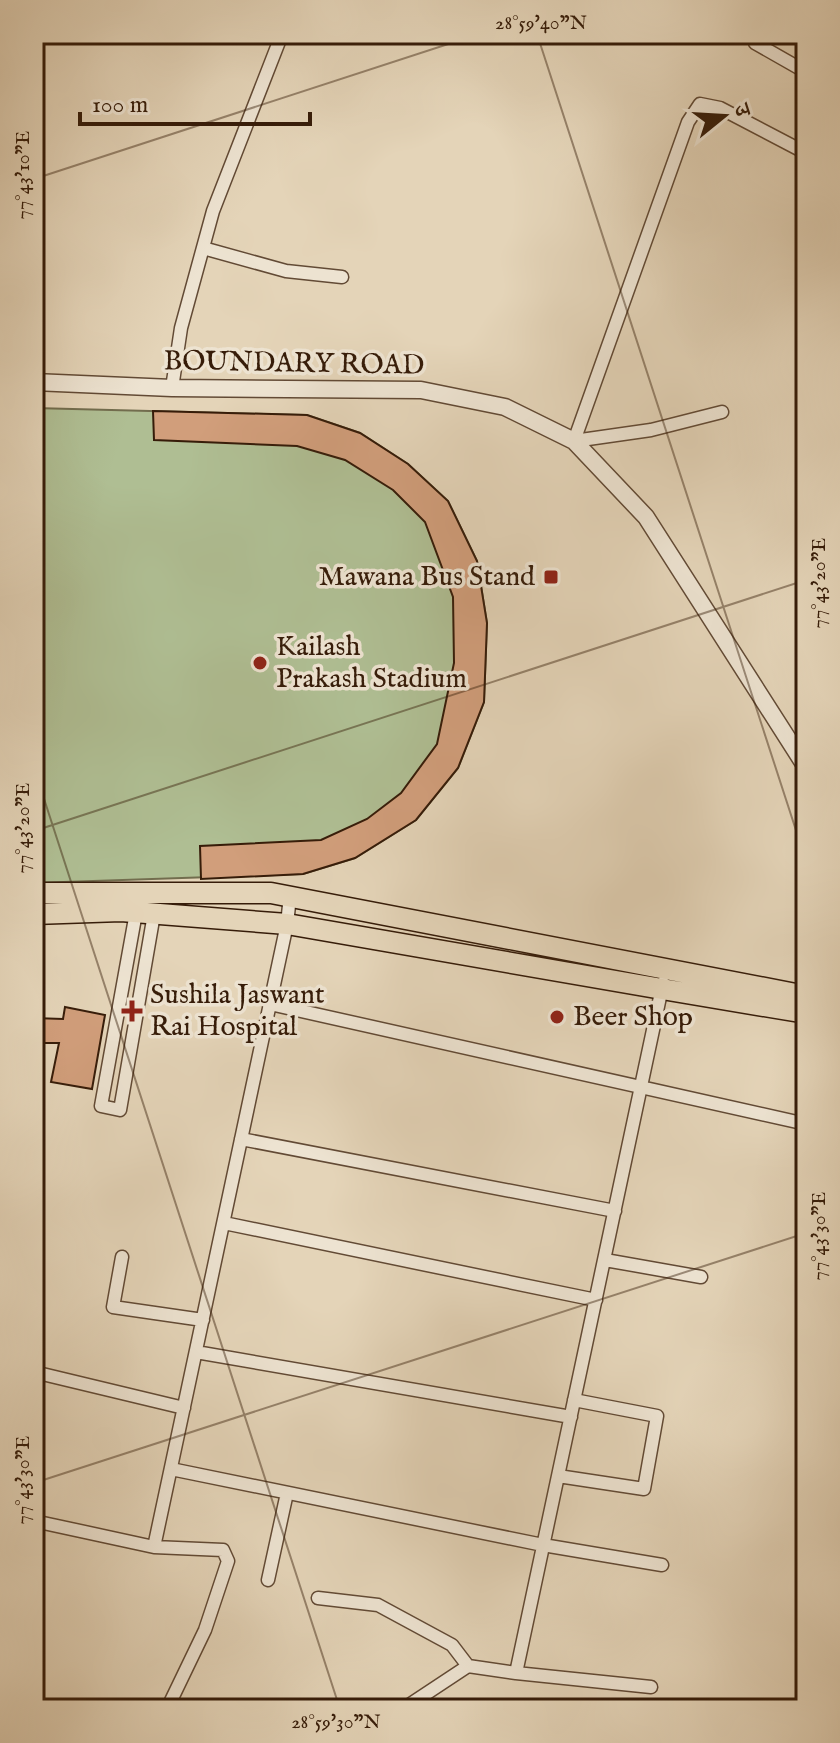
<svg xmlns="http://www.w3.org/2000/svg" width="840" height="1743" font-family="'IM FELL English','Noto Serif Devanagari',serif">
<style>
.green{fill:#afbe93;stroke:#726d4e;stroke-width:2}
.building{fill:#d19e7b;stroke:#361c09;stroke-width:2}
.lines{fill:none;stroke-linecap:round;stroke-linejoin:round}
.minor-casing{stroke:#624a35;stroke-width:15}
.tertiary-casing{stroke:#624a35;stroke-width:19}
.primary-casing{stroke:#361c09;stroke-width:23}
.minor{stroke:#ede3d1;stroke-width:12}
.tertiary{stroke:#ede3d1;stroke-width:16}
.primary{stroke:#e4d4b8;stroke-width:20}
.ticks{fill:none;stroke:#361c09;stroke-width:2;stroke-opacity:0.45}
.poi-dot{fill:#8f2418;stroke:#ede3d1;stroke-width:3}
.labels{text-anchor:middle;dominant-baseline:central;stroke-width:7;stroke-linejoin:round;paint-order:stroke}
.street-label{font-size:28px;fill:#361c09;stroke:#ede3d1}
.poi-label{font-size:28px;fill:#361c09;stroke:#ede3d1;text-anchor:start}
.neatline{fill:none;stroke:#361c09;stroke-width:3}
.ticks-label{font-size:20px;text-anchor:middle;fill:#361c09}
</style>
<rect width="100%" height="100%" fill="#e4d4b8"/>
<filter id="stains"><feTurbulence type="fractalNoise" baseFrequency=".0025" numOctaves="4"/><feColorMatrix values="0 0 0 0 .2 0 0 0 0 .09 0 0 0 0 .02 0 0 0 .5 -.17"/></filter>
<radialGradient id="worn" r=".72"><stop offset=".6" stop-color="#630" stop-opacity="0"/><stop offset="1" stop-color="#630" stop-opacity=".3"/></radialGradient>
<path class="green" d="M34,408l273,7 53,18 48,31 40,37 29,60 10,62 -3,79 -26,66 -42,52 -61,38 -52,16 -269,9z"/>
<path class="building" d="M153,411l154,4 53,18 48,31 40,37 29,60 10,62 -3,79 -26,66 -42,52 -61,38 -52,16 -102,5 -1,-33 121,-6 46,-21 34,-26 36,-49 17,-81 -1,-66 -28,-75 -32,-32 -48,-30 -48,-14 -143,-6z
M65,1007l40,8 -13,74 -41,-7 8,-39h-25v-25l29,1z"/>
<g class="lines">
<defs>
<path id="minor" d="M761,34l-6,9 51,29
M203,248l83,23 56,6
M172,388l9,-60 32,-117 69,-177
M722,412l-71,18 -77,11 114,-319 12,-18 20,4 86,45
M137,907l-36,199 19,4 34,-196
M270,1004l536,120
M241,1139l374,72
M805,1193l1,-12
M224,1223l372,77
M122,1257l-9,50 90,13
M605,1260l96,17
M196,1352l375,65
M34,1372l150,36
M171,1469l372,76 119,20
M558,1476l86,13 13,-73 -83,-16
M34,1521l120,26 69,3 5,11 -23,69 -38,79
M154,1547l133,-623 3,-28
M268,1580l19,-87
M318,1598l60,7 74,40 16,21
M516,1673l135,14
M403,1709l65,-43 48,7 147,-690"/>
<path id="tertiary" d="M34,382l138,6 249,2 84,17 69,34 72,76 160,250"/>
<path id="primary" d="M34,893h237l535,103
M34,914l87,-3 166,13 375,65 144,24"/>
</defs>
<use href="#minor" class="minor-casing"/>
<use href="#tertiary" class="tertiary-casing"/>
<use href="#primary" class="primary-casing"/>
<use href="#minor" class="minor"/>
<use href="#tertiary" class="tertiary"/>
<use href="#primary" class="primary"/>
</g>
<path class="ticks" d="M537,34l269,827M34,179l445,-145M34,768l306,941M34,831l772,-251M34,1483l772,-250"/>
<g class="poi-dot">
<rect x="543" y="569" width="16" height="16" rx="4"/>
<circle cx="260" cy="663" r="8"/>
<path d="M128 999h8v8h8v8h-8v8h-8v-8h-8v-8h8z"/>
<circle cx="557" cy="1017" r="8"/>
</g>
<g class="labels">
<g class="street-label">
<text transform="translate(294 364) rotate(1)">BOUNDARY ROAD</text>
</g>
<g class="poi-label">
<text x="535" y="577" text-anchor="end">Mawana Bus Stand</text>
<text x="276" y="647">Kailash<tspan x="276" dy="32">Prakash Stadium</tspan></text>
<text x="150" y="995">Sushila Jaswant<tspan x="150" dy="32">Rai Hospital</tspan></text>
<text x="573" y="1017">Beer Shop</text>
</g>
</g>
<rect width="840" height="1743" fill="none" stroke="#e4d4b8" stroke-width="88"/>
<g transform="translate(724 116) rotate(72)" stroke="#ede3d1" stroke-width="6" paint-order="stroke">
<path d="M0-6L14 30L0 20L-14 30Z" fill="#361c09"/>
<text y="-12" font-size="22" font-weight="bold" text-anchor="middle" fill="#361c09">उ</text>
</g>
<path d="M80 112v12h230v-12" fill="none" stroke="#361c09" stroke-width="4"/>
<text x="92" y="112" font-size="24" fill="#361c09" stroke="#ede3d1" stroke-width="6" paint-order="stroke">100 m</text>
<rect x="44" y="44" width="752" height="1655" class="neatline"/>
<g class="ticks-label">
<text x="541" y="29">28°59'40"N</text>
<text transform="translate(22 175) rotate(-90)" y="7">77°43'10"E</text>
<text transform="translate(818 583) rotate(-90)" y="7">77°43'20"E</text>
<text transform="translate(22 828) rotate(-90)" y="7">77°43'20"E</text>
<text transform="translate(818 1236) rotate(-90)" y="7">77°43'30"E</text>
<text transform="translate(22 1480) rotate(-90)" y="7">77°43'30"E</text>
<text x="336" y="1728">28°59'30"N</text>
</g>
<rect width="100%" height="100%" filter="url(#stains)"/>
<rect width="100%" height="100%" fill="url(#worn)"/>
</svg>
